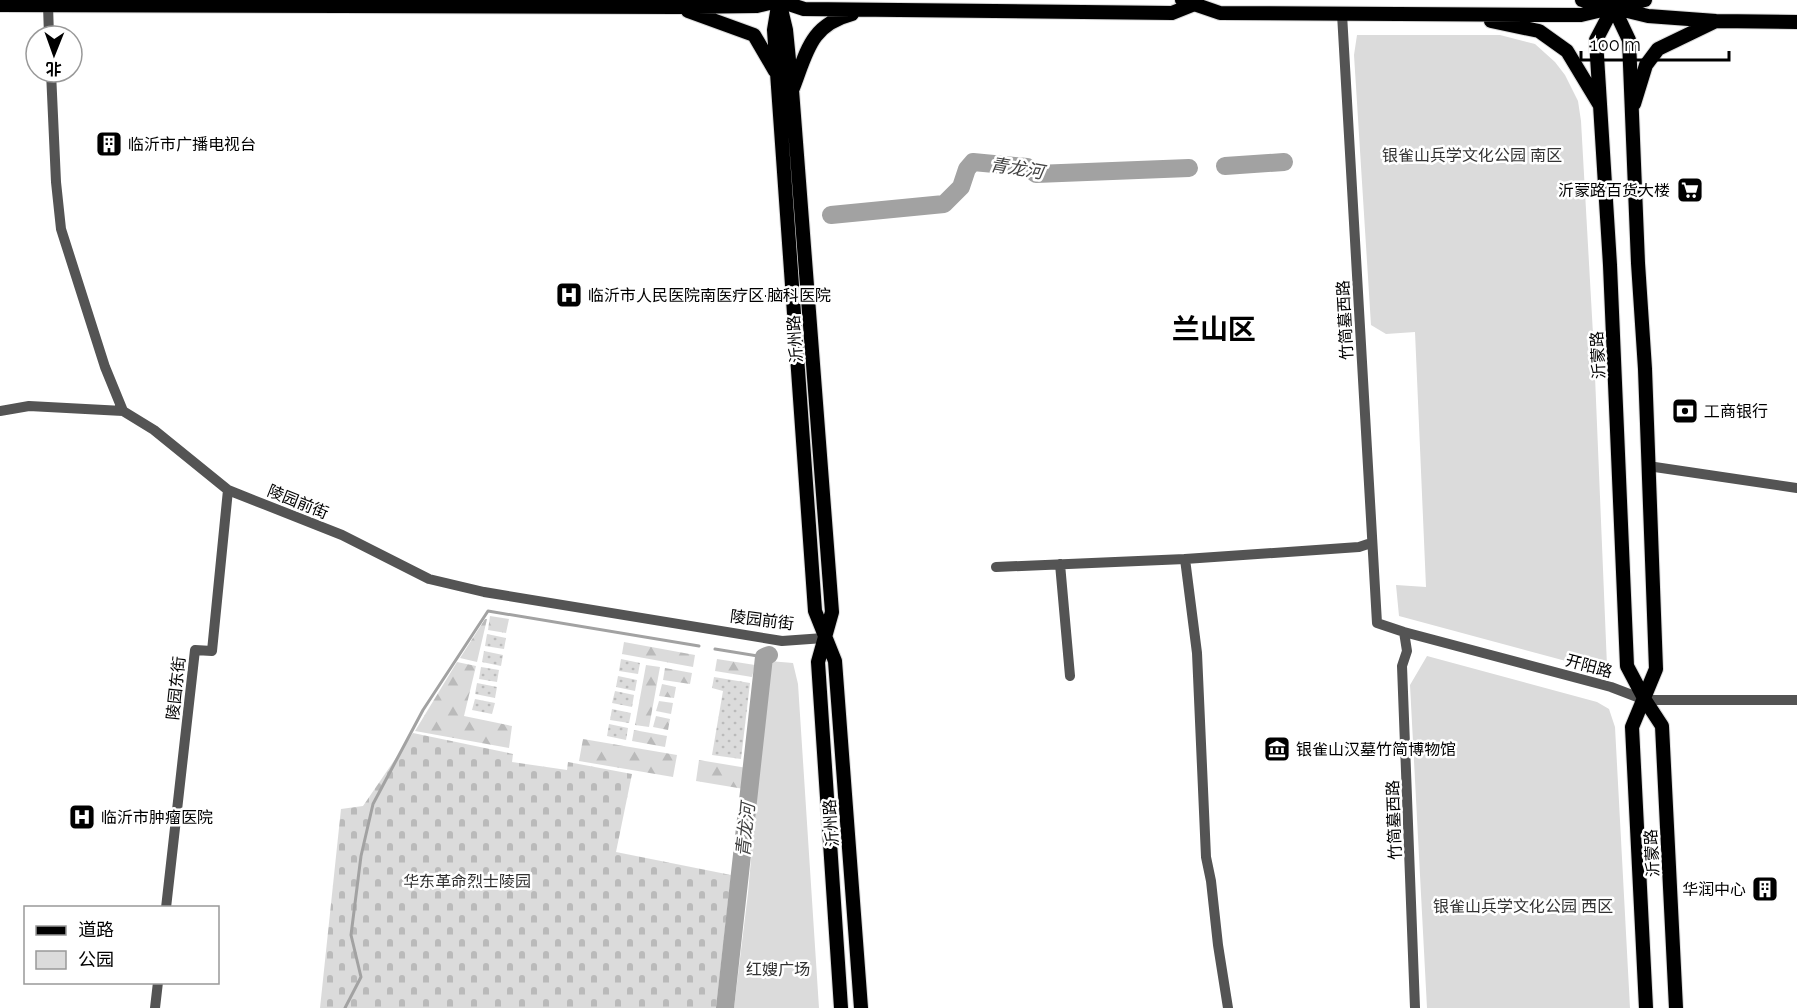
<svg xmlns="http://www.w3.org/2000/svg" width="1797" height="1008" font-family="Raleway,'Noto Sans SC',sans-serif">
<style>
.grass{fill:url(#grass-dots)}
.forest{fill:url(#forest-firs)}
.cemetery{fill:url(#cemetery-stones)}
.green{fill:#dbdbdb}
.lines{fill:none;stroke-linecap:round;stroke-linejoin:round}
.stream{stroke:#a2a2a2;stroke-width:3}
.river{stroke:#a2a2a2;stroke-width:18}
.major-casing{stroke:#dbdbdb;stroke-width:16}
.minor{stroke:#545454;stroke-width:10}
.major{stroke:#000;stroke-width:14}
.labels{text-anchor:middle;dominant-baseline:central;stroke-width:5;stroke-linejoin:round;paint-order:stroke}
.poi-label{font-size:16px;fill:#000;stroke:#fff;text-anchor:start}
.park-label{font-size:16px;fill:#323232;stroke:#fff}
.street-label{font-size:16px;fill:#000;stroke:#fff}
.water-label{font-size:18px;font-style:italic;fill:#434343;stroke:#fff}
.town-label{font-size:28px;font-weight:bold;fill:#000;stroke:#fff}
</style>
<defs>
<pattern id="grass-dots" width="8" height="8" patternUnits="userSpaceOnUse" patternTransform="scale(1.5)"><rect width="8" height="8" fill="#dbdbdb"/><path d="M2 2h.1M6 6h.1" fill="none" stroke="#bababa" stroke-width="1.8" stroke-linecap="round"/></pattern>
<pattern id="forest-firs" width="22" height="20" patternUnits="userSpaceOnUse" patternTransform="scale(1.5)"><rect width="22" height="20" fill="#dbdbdb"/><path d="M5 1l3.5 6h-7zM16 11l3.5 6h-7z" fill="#bababa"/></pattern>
<pattern id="cemetery-stones" width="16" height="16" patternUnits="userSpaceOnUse" patternTransform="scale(1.5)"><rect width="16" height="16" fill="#dbdbdb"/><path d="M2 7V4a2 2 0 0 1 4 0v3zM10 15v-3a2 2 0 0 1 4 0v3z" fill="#bababa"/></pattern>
</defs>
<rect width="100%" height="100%" fill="#fff"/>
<path class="grass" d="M487,634l19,4 -2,11 -19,-3z
M484,651l19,4 -2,11 -19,-4z
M621,659l19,4 -2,11 -19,-3z
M481,667l18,3 -2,12 -18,-3z
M618,676l19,4 -2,11 -19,-4z
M714,677l36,6 -9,76 -29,-4 11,-64 -11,-3z
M477,683l20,4 -2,11 -20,-4z
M615,691l19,4 -2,12 -20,-4z
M475,699l20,4 -3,11 -20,-4z
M612,709l19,4 -2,10 -19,-3z
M609,724l19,4 -2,12 -19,-4z"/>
<path class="forest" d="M490,616l19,3 -3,14 -18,-3z
M485,619h2l-10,43 -17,-4z
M624,642l71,13 -2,12 -71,-13z
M717,659l38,6 -3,12 -37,-6z
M457,662l19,4 -12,50 48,10 -3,22 -94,-17z
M646,665l14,2 -11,60 -14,-2z
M665,668l27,5 -2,11 -27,-4z
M662,684l14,3 -2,11 -15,-2z
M659,701l14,2 -2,11 -15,-3z
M656,716l14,3 -2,11 -15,-3z
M634,730l33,6 -2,11 -33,-6z
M583,739l94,16 -4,22 -94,-16z
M699,760l48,8 -3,21 -48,-8z"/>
<path class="cemetery" d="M413,733l100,21 -1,8 55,8 1,-8 64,12 -16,78 115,23 -15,133h-396l21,-199 22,-3z"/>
<path class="green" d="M1357,35h143l35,9 20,18 10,13 13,26 3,20 13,231 13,314 -15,2 -193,-52 -3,-31 30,2 -11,-255 -29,2 -15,-9 -17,-270z
M1427,656l170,46 12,7 6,18 15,281h-203l-17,-323z
M769,661l24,2 5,21 21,324h-85l14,-115z"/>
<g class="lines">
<path class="stream" d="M715,649l49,8
M345,1008l16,-31 -10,-42 10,-79 12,-52 50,-94 65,-99 211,35"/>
<path class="river" d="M1225,166l59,-4
M831,215l113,-11 17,-17 6,-18 6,-7 54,5 9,7 153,-6
M725,1008l39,-351 5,-2"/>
<defs>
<path id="major" d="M777,0l27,9 368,4 25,-10
M779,0l-5,30 41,581 20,50 26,347
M1182,0l38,13 361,2 64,-15
M1582,0l66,16 68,5 81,1
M1617,0l-21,40 14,225 17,401 18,34 17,26 14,282
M1611,2l18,38 9,223 7,106 11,300 -24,58 14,281
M0,5l677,2 80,-1 25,-6
M780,5l6,25 6,60 40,522 -14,50 23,346
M688,11l66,24 21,36
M1491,21l48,10 28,20 32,53
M793,88c14,-36 17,-63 59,-74
M1634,104l12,-39 12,-16 58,-28"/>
</defs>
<use href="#major" class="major-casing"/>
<path class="minor" d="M48,5l1,31
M1342,14l35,609 27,9 207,55 34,13h152
M51,72l5,110 5,47 44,138 18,44 31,19 74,60 114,45 87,44 55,13 298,49 42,-3
M0,411l29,-5 94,5
M1648,466l149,22
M1185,559l12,94 9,204 5,24 7,64 10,63
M1060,564l10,112
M996,567l189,-8 174,-12 12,-4
M1404,632l3,19 -5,15 13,342
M166,908l29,-258 17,1 16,-161
M155,1008l3,-26"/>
<use href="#major" class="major"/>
</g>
<defs>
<symbol id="building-square" viewBox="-11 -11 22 22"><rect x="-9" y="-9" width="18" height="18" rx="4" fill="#000" stroke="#fff"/><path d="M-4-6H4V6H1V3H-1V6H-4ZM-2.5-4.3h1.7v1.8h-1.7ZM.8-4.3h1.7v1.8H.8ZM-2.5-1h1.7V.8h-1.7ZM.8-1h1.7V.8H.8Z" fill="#fff"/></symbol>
<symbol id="supermarket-square" viewBox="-11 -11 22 22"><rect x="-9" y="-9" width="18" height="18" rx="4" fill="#000" stroke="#fff"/><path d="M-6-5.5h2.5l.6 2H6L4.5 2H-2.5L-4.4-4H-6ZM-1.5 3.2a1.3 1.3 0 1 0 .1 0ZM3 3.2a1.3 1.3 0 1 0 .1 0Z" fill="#fff"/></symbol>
<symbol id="hospital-square" viewBox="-11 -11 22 22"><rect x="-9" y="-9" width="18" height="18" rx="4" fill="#000" stroke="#fff"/><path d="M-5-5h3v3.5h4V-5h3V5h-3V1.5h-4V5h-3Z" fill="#fff"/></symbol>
<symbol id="bank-square" viewBox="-11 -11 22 22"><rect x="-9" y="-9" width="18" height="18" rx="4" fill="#000" stroke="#fff"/><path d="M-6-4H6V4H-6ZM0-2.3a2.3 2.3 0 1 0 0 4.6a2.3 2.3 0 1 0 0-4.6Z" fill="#fff"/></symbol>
<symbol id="museum-square" viewBox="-11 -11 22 22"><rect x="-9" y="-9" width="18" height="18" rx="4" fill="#000" stroke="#fff"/><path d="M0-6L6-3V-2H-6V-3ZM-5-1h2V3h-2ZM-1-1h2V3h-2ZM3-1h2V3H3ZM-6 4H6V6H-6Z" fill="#fff"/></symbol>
</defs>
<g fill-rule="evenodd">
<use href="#building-square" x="94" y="129" width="30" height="30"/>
<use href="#supermarket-square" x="1675" y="175" width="30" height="30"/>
<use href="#hospital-square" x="554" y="280" width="30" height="30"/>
<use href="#bank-square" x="1670" y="396" width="30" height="30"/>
<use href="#museum-square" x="1262" y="734" width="30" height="30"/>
<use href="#hospital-square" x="67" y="802" width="30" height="30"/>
<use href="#building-square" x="1750" y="874" width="30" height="30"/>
</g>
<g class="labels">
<g class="poi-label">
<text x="128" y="144">临沂市广播电视台</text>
<text x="1670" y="190" text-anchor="end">沂蒙路百货大楼</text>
<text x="588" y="295">临沂市人民医院南医疗区·脑科医院</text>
<text x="1704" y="411">工商银行</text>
<text x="1296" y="749">银雀山汉墓竹简博物馆</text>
<text x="101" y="817">临沂市肿瘤医院</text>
<text x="1746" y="889" text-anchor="end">华润中心</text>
</g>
<g class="park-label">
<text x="1472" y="155">银雀山兵学文化公园 南区</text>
<text x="467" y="881">华东革命烈士陵园</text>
<text x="1523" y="906">银雀山兵学文化公园 西区</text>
<text x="778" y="969">红嫂广场</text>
</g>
<g class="street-label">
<text transform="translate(1345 320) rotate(-93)">竹简墓西路</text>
<text transform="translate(795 339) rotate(-94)">沂州路</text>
<text transform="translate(1598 355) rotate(-93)">沂蒙路</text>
<text transform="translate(298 502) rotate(22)">陵园前街</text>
<text transform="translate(762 620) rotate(7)">陵园前街</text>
<text transform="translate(1589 666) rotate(15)">开阳路</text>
<text transform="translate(176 688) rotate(-84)">陵园东街</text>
<text transform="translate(1394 820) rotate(-92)">竹简墓西路</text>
<text transform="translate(831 823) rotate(-94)">沂州路</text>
<text transform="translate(1652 853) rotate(-93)">沂蒙路</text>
</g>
<g class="water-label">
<text transform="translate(1017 168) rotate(9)">青龙河</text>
<text transform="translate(745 830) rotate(-84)">青龙河</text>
</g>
<g class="town-label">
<text x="1214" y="329">兰山区</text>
</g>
</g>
<rect x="24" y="906" width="195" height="78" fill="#ffffff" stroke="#999999" stroke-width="1.5"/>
<rect x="36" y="926" width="30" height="9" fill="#000000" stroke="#999999" stroke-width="1.5"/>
<text x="78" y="936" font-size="18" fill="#000000">道路</text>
<rect x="36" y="951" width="30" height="18" fill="#dbdbdb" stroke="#999999" stroke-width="1.5"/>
<text x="78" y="966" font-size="18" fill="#000000">公园</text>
<g transform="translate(54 54) rotate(181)"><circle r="28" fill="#ffffff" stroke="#999999" stroke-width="1.5"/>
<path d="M0-4.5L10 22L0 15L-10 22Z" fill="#000000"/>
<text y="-9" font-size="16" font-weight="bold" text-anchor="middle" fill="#000000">北</text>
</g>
<path d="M1581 51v9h148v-9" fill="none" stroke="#000000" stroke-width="3"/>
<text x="1590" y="51" font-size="18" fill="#000000" stroke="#ffffff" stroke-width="4.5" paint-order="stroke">100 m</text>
</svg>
